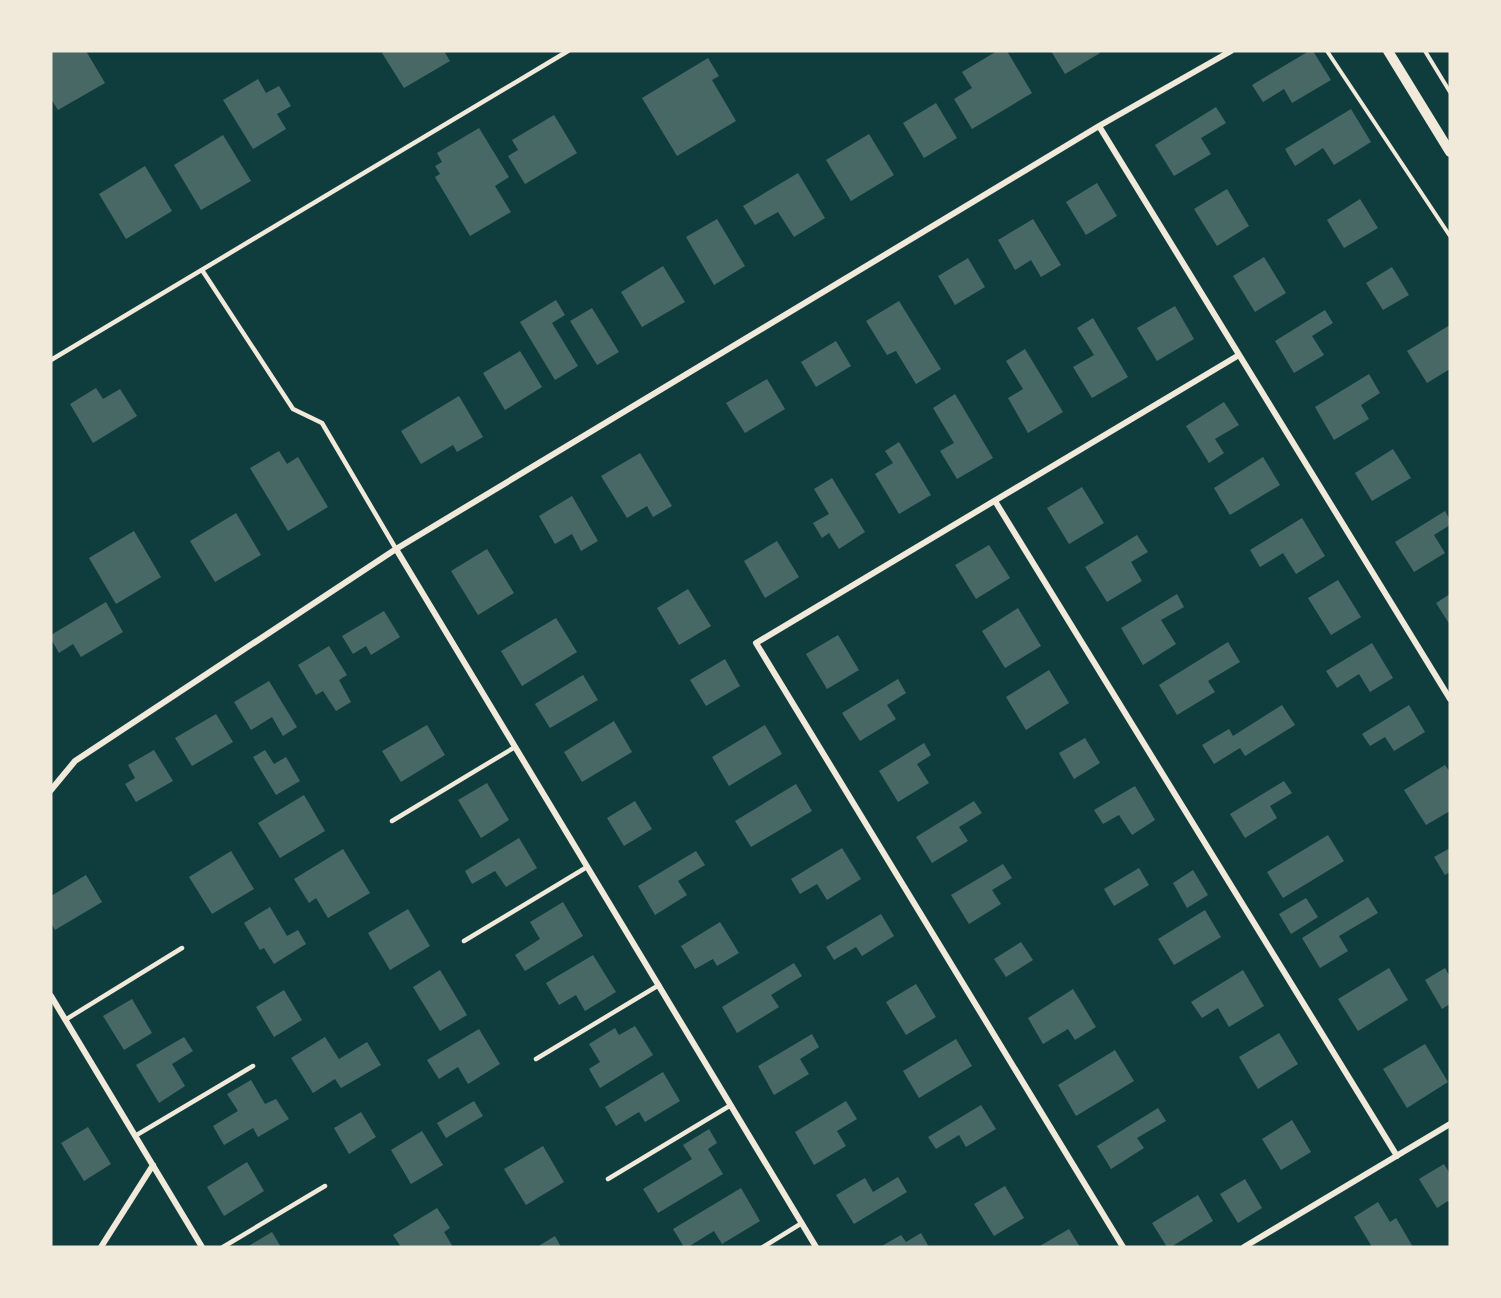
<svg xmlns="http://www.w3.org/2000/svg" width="1501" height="1298" font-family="Mulish,sans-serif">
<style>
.building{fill:#486865}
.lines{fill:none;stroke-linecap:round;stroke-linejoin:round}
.path{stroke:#f1e9da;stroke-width:4}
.service{stroke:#f1e9da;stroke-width:4.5}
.minor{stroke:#f1e9da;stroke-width:6}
.tertiary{stroke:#f1e9da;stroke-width:10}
</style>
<rect width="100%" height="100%" fill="#0f3d3e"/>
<path class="building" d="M51,51h35l19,32 -47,27 -7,-11z
M386,51h58l6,10 -46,27 -22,-35z
M997,51h10l25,42 -60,36 -18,-30 18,-11 -10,-16z
M1051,51h48l1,2 -35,21z
M1309,51h4l18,29 -39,23 -8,-14 -21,13 -11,-17z
M708,58l11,18 -7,4 24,41 -59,35 -35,-58z
M258,79l8,14 13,-7 12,20 -14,8 9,15 -33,20 -30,-49z
M936,103l21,35 -33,20 -21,-35z
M1216,107l10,16 -25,15 10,16 -37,22 -19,-31z
M1351,109l20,33 -37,23 -11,-17 -28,18 -10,-17z
M554,115l23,38 -52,31 -17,-28 10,-6 -6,-10z
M479,128l30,49 -14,9 16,26 -41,24 -35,-59 5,-3 -5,-8 7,-4 -5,-9z
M869,134l25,41 -43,26 -25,-41z
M223,135l28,46 -50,29 -27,-45z
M145,166l27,45 -46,28 -27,-45z
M798,173l27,45 -31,19 -16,-25 -23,13 -12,-19z
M1097,183l20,33 -31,19 -20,-33z
M1227,189l22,37 -32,20 -23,-37z
M1360,199l18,29 -34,20 -17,-28z
M717,219l28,47 -31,19 -28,-48z
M1033,219l28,46 -20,12 -10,-17 -16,10 -17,-30z
M1264,257l22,36 -31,19 -22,-36z
M968,258l17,29 -30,18 -17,-29z
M663,266l22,36 -43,25 -21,-35z
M1392,267l17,28 -26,15 -17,-27z
M556,300l9,15 -13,8 26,43 -23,14 -35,-58z
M899,301l42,68 -25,15 -20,-33 -9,4 -21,-34z
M1175,306l19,33 -37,22 -20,-33z
M592,308l27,44 -22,13 -27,-44z
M1325,310l8,13 -21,13 12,19 -30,18 -19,-32z
M1093,318l35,59 -36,21 -19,-31 21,-12 -17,-27z
M1450,325v44l-23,14 -20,-32z
M836,341l15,25 -35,21 -15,-25z
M1025,349l38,63 -35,21 -20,-35 15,-9 -17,-28z
M520,351l22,36 -37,23 -22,-37z
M1369,374l11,19 -19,12 8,14 -35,21 -19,-33z
M767,379l18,30 -40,24 -19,-30z
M96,388l7,11 17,-10 17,27 -44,27 -23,-39z
M955,394l38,64 -36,21 -17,-28 14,-8 -21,-35z
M459,396l24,41 -26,15 -4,-7 -32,19 -20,-33z
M1224,402l15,23 -24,14 9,14 -15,10 -23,-37z
M899,442l32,53 -32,19 -24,-40 18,-11 -8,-12z
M1393,449l18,29 -39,23 -17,-28z
M279,451l8,13 11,-7 30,50 -40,24 -38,-63z
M640,453l32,53 -19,11 -6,-11 -20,12 -26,-42z
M1263,457l17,28 -50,30 -16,-27z
M832,478l33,54 -26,17 -10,-16 -7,5 -9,-15 16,-9 -15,-25z
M1082,487l22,36 -35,21 -22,-36z
M572,496l26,45 -17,10 -9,-17 -17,10 -16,-28z
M1445,511l5,9v5l-16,10 11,18 -31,19 -19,-30z
M236,513l25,42 -46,27 -25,-41z
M1302,518l23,38 -29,18 -13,-21 -23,14 -10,-17z
M134,531l27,46 -45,27 -27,-46z
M1137,535l11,17 -17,10 11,19 -35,21 -22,-35z
M777,541l22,36 -34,21 -21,-37z
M989,545l21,33 -34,21 -21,-34z
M487,549l27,44 -36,22 -27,-44z
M1338,580l23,37 -30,18 -23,-37z
M688,589l23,37 -32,19 -22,-37z
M1177,594l7,13 -23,13 15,24 -33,21 -22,-37z
M1450,594v31l-14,-22z
M106,602l17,30 -42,25 -8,-13 -14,9 -8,-14v-4z
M1018,608l23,38 -36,22 -23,-37z
M384,611l16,26 -29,18 -5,-9 -13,8 -11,-18z
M556,618l21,34 -55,34 -21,-35z
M838,635l21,35 -32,19 -21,-35z
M1228,642l12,20 -32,19 7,11 -38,23 -18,-30z
M1372,643l21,35 -23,14 -11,-18 -22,14 -11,-17z
M329,646l18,29 -8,5 12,22 -15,9 -13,-20 -7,4 -18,-30z
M725,659l15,27 -34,20 -16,-26z
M1049,670l20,33 -43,27 -20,-33z
M583,675l15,25 -48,28 -15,-24z
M898,679l8,14 -19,12 9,14 -36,22 -18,-28z
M269,681l28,46 -14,9 -11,-19 -21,13 -17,-28z
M1282,705l13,20 -50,31 -5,-8 -26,16 -12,-19 27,-16 4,7z
M1409,705l16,27 -31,19 -9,-14 -15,9 -8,-12z
M216,714l17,28 -41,24 -17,-28z
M614,721l18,31 -50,30 -18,-30z
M427,725l18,30 -44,27 -19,-31z
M765,725l17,29 -53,32 -17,-29z
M1085,738l15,25 -26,16 -15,-26z
M924,743l7,12 -14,9 12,19 -31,19 -19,-31z
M154,750l19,31 -37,21 -11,-18 10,-6 -7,-13z
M265,750l9,14 12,-7 14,24 -24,14 -23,-38z
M1445,765l5,7v39l-24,14 -22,-35z
M1284,781l8,12 -22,13 7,12 -32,20 -15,-24z
M487,783l22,37 -28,18 -23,-38z
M796,784l16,27 -61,36 -16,-26z
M1135,786l20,34 -23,15 -13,-20 -16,9 -9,-14z
M304,795l21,36 -45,27 -22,-35z
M635,801l17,28 -28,17 -17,-28z
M974,801l8,12 -23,14 9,14 -36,22 -16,-26z
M1328,835l16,26 -61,37 -16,-26z
M519,838l18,30 -31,19 -11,-16 -23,13 -7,-13z
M842,848l19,31 -34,21 -10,-16 -17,10 -9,-15z
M1450,848v24l-5,3 -11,-18z
M343,849l27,44 -42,25 -12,-20 -7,5 -15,-24z
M231,851l23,38 -42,25 -23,-37z
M696,851l9,14 -27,16 9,14 -32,20 -17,-29z
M1003,864l9,14 -20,12 9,14 -32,20 -18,-29z
M1139,868l10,17 -35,21 -10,-17z
M1193,870l15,25 -21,13 -14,-25z
M86,875l16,27 -47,28 -4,-7v-27z
M1368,897l10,16 -39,23 9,15 -28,17 -18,-30z
M1306,898l12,19 -27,17 -12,-20z
M563,902l20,34 -58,35 -10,-16 25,-16 -10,-17z
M270,907l17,29 11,-6 8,14 -32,20 -10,-16 -4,2 -16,-27z
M408,909l22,37 -40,24 -22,-37z
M1205,910l16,27 -47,28 -16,-26z
M881,914l13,22 -32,20 -6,-9 -22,13 -8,-13z
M720,922l19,31 -22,13 -4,-7 -18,10 -14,-23z
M1021,942l12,18 -27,17 -12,-18z
M593,955l23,37 -31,19 -9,-16 -17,10 -13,-22z
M794,963l8,13 -31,19 8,12 -42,26 -15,-26z
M1389,968l19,32 -50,31 -20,-32z
M1445,968l5,9v27l-8,5 -17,-29z
M440,970l27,45 -27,16 -27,-44z
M1243,970l21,36 -35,21 -11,-19 -16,10 -11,-16z
M916,984l20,33 -30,18 -20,-33z
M1073,989l23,38 -21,13 -7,-11 -25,15 -15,-26z
M284,990l18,30 -28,17 -18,-30z
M132,999l20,34 -28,17 -21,-34z
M635,1026l18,29 -53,33 -11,-19 11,-7 -11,-18 26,-16 4,7z
M479,1029l21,35 -32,20 -10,-17 -19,12 -12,-19z
M1279,1033l19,31 -40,25 -19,-32z
M812,1034l7,13 -19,12 9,15 -35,21 -16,-29z
M184,1037l9,14 -21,13 13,22 -26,17 -23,-38z
M325,1037l14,22 28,-17 14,23 -40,23 -6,-9 -22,14 -22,-35z
M956,1039l16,27 -53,32 -16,-27z
M1425,1044l23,38 -41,26 -24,-39z
M1115,1050l19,31 -58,35 -18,-31z
M663,1072l17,29 -35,21 -6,-10 -23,14 -11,-19z
M251,1080l14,24 11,-5 13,20 -31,18 -5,-9 -29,17 -11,-19 25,-15 -11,-17z
M474,1101l9,15 -37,22 -9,-15z
M846,1101l11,18 -20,12 9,15 -32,19 -19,-33z
M981,1105l15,24 -30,18 -7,-12 -23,14 -8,-12z
M1158,1108l8,13 -29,17 7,10 -33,21 -14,-23z
M361,1112l15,25 -27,17 -15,-26z
M1292,1120l19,32 -30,18 -19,-31z
M88,1127l23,37 -27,17 -23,-38z
M709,1129l8,14 -9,6 15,25 -65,39 -15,-24 49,-30 -9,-14z
M422,1131l21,34 -32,19 -20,-34z
M543,1146l21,36 -38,23 -22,-36z
M247,1162l17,29 -40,25 -17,-29z
M1444,1164l6,10v30l-2,-3 -11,7 -18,-29z
M898,1177l9,15 -53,32 -18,-29 29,-17 8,14z
M1245,1179l17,29 -24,15 -18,-29z
M1005,1186l19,32 -30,18 -20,-32z
M741,1188l19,33 -38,23 -8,-13 -26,16h-4l-11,-18z
M1198,1195l15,26 -42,26h-4l-15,-24z
M1378,1202l12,20 6,-4 17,29h-41l-18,-30z
M437,1208l13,20 -6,4 9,15h-52l-8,-12z
M1069,1229l11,18h-42z
M272,1232l9,15h-34z
M921,1233l8,14h-49l21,-12 5,7z
M555,1236l6,11h-24z"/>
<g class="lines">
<path class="path" d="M1327,51l123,185
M1425,51l25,41"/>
<path class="service" d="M202,270l91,139 29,14 74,126
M51,360l517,-309
M392,821l123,-74
M464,941l123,-74
M65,1020l117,-72
M536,1059l123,-74
M135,1136l118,-70
M608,1179l123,-74
M223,1247l102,-61
M763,1247l39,-24"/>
<path class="minor" d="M1099,126l351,573
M995,501l402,655
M396,549l420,698
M51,790l24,-29 321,-212 703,-423 132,-75
M51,996l151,251
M101,1247l52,-82
M1123,1247l-367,-604 483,-288
M1244,1247l206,-123"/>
<path class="tertiary" d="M1388,51l62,101"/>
</g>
<rect width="1501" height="1298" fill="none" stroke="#f1e9da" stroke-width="105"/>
</svg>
